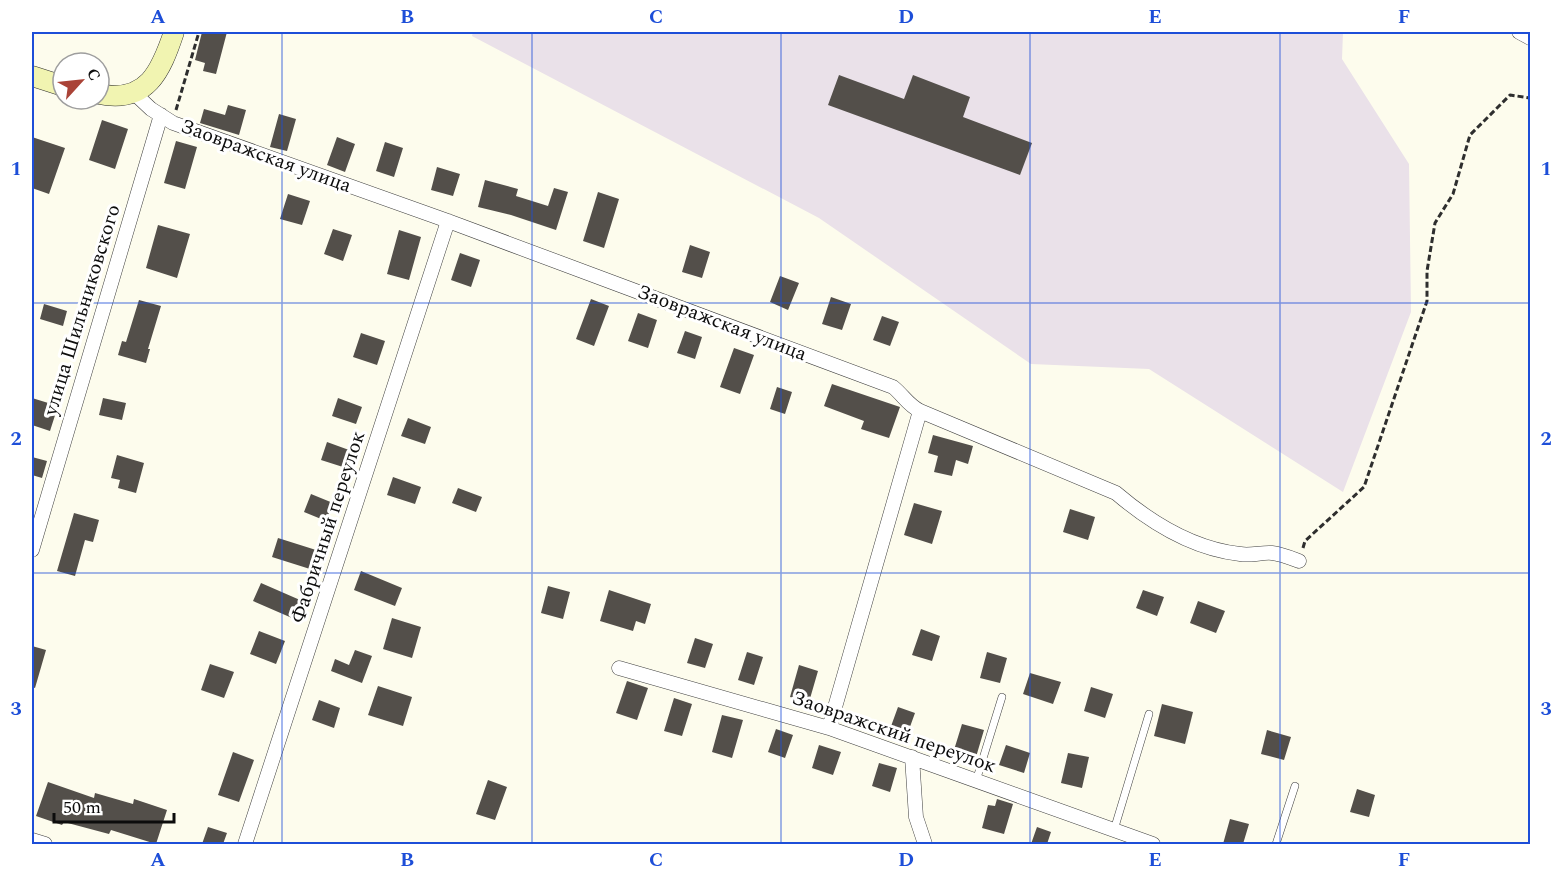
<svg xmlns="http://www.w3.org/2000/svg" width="1562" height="876" font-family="Spectral,serif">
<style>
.industrial{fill:#eae1e9}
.building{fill:#534f4a}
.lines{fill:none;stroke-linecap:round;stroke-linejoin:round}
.service-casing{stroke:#3f3f3f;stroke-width:8}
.minor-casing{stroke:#3f3f3f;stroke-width:15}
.secondary-casing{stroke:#2e2e2e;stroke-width:21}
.path{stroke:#2e2e2e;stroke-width:3;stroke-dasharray:6 3;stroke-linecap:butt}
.service{stroke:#fff;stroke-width:7}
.minor{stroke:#fff;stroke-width:14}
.secondary{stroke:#f1f4b1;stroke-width:20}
.grid{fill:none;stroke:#1d4ed8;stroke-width:1.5;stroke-opacity:0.55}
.labels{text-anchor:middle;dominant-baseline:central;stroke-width:6;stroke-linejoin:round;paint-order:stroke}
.street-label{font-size:20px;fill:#0c0c0c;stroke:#fff}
.neatline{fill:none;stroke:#1d4ed8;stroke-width:2}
.grid-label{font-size:20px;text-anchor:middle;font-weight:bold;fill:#1d4ed8}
</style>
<rect width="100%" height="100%" fill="#fdfced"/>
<path class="industrial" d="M473,32h870l-1,27 67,105 2,148 -68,180 -194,-123 -118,-5 -212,-146 -347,-182z"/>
<path class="building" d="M202,32h25l-11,42 -13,-3 2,-8 -10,-3z
M839,75l65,24 9,-24 57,22 -7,20 69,26 -12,32 -192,-70z
M228,105l18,5 -7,25 -39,-12 4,-14 21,6z
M279,114l17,5 -9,32 -17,-4z
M102,120l26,9 -13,40 -26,-9z
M32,137l33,11 -16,46 -17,-6z
M337,137l18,7 -10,28 -18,-7z
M176,141l21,6 -12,42 -21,-6z
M385,142l18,6 -9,29 -18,-6z
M437,167l23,7 -7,22 -22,-6z
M485,180l33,9 -2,7 32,10 6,-18 14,4 -12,38 -45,-15 -33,-8z
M598,192l21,7 -15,49 -21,-7z
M288,194l22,7 -8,24 -22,-6z
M158,225l32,9 -13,44 -31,-10z
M333,229l19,6 -9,26 -19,-7z
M399,230l22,7 -12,43 -22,-6z
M690,245l20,7 -8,26 -20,-6z
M460,253l20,7 -9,27 -20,-7z
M780,276l19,7 -11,27 -18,-8z
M831,297l20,7 -9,26 -20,-6z
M591,299l18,7 -15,40 -18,-7z
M139,300l22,6 -13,43h2l-4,14 -28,-8 4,-14 4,1z
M44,304l23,7 -4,15 -23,-7z
M638,313l19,7 -9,28 -20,-7z
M882,316l17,6 -9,24 -17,-6z
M685,331l17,6 -7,22 -18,-6z
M361,333l24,8 -8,24 -24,-8z
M734,348l20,7 -14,39 -20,-7z
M832,384l68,23 -11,31 -28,-9 3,-8 -40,-15z
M777,387l15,5 -7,22 -15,-5z
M32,398l26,8 -8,25 -18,-6z
M103,398l23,5 -4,17 -23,-5z
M338,398l24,9 -6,17 -24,-8z
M408,418l23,9 -6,17 -24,-8z
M933,435l40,11 -5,18 -12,-4 -4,16 -18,-4 4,-16 -10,-3z
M327,442l22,8 -6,17 -22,-7z
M117,455l27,8 -8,30 -18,-5 2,-8 -9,-2z
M32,457l15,4 -5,17 -10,-3z
M393,477l28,10 -6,17 -28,-9z
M458,488l24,9 -6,15 -24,-9z
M311,494l22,9 -7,18 -22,-9z
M914,503l28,8 -10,33 -28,-9z
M1070,509l25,8 -7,23 -25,-8z
M74,513l25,7 -6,22 -8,-2 -10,36 -18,-5z
M278,538l38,12 -6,19 -38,-12z
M361,571l41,17 -7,18 -41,-16z
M261,583l39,17 -8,18 -39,-17z
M548,586l22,6 -7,27 -22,-6z
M609,590l42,14 -6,20 -9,-3 -3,10 -33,-10z
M1143,590l21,7 -7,19 -21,-8z
M1198,601l27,10 -9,22 -26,-10z
M392,618l29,9 -9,31 -29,-9z
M921,629l19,7 -8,25 -20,-6z
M259,631l26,10 -9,23 -26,-10z
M695,638l18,6 -8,24 -18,-5z
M32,646l14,4 -11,38 -3,-1z
M355,650l17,6 -10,27 -31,-12 4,-12 14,6z
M747,652l16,5 -9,28 -16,-5z
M987,652l20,6 -7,25 -20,-5z
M210,664l24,8 -10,26 -23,-8z
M799,665l19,6 -9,31 -19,-5z
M1030,673l31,9 -8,22 -30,-10z
M627,681l21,7 -11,32 -21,-7z
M378,686l34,11 -9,29 -35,-11z
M1091,687l22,7 -8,24 -21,-7z
M674,698l18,6 -10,32 -18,-5z
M319,700l21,8 -6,20 -22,-8z
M1162,704l31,8 -8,32 -31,-8z
M898,707l17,6 -8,22 -17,-6z
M722,715l21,5 -11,38 -20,-6z
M962,724l22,6 -8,27 -22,-7z
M776,729l17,6 -8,23 -17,-6z
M1267,730l24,7 -7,23 -23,-6z
M819,745l22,7 -8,23 -21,-7z
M1006,745l24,8 -6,20 -25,-8z
M233,752l21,8 -15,42 -21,-7z
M1068,753l21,4 -7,31 -21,-5z
M879,763l18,5 -7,24 -18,-6z
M488,780l19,7 -12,33 -19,-6z
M48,782l46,16 1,-5 38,11 1,-5 33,11 -11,34 -45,-14 -2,4 -45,-12 -2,3 -26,-9z
M1357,789l18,6 -6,22 -19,-5z
M997,799l16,5 -9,30 -22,-6 6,-23 7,1z
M1230,819l19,5 -6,20h-20z
M208,827l19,6 -4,11h-21z
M1037,827l14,5 -4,12h-16z"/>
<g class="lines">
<defs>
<path id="service" d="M976,781l26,-84
M1114,830l35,-116
M1276,844l19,-58"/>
<path id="minor" d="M1519,32l11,6
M135,94l16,15 22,14 275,98 445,166c10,8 15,18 27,24l196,82c34,29 78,56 124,61 11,2 22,-2 32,-1 9,1 19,5 27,8
M32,550l129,-435
M619,668l210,60 324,116
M829,728l91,-317
M912,757l4,60 9,27
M32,840l13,4
M245,844l203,-623"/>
<path id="secondary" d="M32,76l31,10
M99,94c48,10 62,-23 75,-62"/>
</defs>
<use href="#service" class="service-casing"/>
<use href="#minor" class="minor-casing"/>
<use href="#secondary" class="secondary-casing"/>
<path class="path" d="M176,110l23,-78
M1303,548l2,-7 59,-54 63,-186v-30l8,-48 18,-29 17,-59 40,-40 20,3"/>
<use href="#service" class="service"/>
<use href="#minor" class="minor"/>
<use href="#secondary" class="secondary"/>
</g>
<path class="grid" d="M282,32v812M532,32v812M781,32v812M1030,32v812M1280,32v812M32,303h1498M32,573h1498"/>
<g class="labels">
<g class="street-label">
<text transform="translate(266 156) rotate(20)">Заовражская улица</text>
<text transform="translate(82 310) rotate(-73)">улица Шильниковского</text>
<text transform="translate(722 323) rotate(21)">Заовражская улица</text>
<text transform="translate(328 527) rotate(-72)">Фабричный переулок</text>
<text transform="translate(894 732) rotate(19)">Заовражский переулок</text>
</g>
</g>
<rect width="1562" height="876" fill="none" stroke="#ffffff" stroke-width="66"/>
<g transform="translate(81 81) rotate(63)"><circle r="28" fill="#ffffff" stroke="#9e9e9e" stroke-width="1.5"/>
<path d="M0-4.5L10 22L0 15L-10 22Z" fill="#aa4337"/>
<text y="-9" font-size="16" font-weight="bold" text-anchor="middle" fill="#0c0c0c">С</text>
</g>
<path d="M54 813v9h120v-9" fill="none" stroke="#0c0c0c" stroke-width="3"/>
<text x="63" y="813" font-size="18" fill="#0c0c0c" stroke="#ffffff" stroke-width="4.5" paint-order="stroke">50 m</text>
<rect x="33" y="33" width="1496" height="810" class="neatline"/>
<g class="grid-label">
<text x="158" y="23">A</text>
<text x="407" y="23">B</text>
<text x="656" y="23">C</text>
<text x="906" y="23">D</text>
<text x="1155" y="23">E</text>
<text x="1404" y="23">F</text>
<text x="16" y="175">1</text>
<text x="1546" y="175">1</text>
<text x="16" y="445">2</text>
<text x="1546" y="445">2</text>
<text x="16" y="715">3</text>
<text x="1546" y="715">3</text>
<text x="158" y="866">A</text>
<text x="407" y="866">B</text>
<text x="656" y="866">C</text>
<text x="906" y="866">D</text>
<text x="1155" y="866">E</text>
<text x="1404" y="866">F</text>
</g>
</svg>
